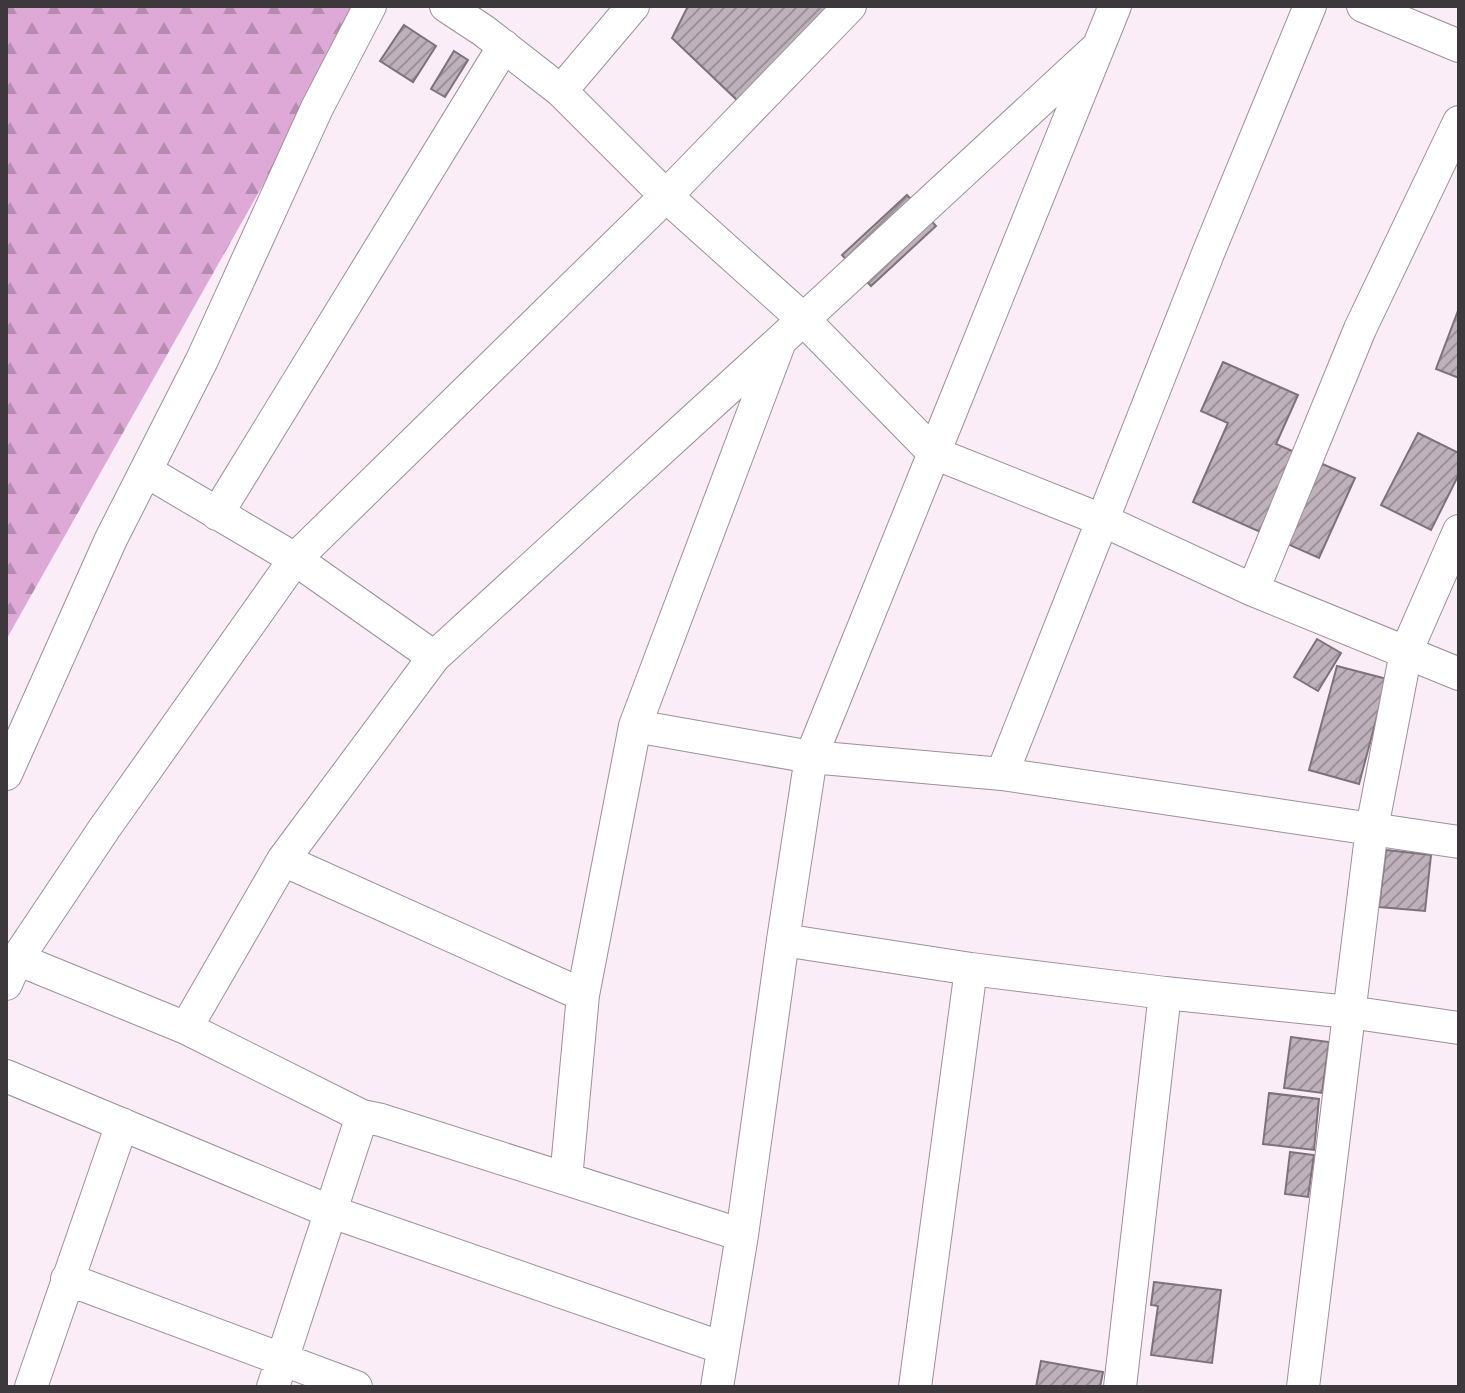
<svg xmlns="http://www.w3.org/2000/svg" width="1465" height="1393" font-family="Lato,sans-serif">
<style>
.forest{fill:url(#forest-firs)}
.building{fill:url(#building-hatch);stroke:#7d727b;stroke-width:2}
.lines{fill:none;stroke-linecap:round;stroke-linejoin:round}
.street-casing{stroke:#9d909a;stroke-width:34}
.street{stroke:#fff;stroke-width:32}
</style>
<defs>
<pattern id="forest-firs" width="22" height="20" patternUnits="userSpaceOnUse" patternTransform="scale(2)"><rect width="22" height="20" fill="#dea9d6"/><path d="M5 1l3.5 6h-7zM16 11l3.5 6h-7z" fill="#b58baf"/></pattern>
<pattern id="building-hatch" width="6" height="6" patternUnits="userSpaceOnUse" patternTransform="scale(2)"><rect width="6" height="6" fill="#beb1bb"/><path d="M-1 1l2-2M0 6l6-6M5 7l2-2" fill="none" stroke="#9c9199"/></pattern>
</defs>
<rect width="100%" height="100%" fill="#fbedf8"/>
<path class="forest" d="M6,6h358l-358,634z"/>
<path class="building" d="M688,6h147l-96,96 -67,-64z
M404,25l32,21 -23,36 -33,-21z
M454,51l14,9 -23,37 -14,-8z
M907,195l29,31 -65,60 -29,-31z
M1459,308v70l-23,-9z
M1223,362l75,33 -22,49 79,34 -36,80 -126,-56 35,-79 -27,-12z
M1418,433l41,20v21l-28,56 -50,-25z
M1317,639l24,14 -23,38 -24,-14z
M1337,666l50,13 -28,105 -50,-14z
M1386,850l45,5 -6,56 -46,-4z
M1291,1037l38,5 -7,51 -38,-5z
M1269,1093l50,6 -5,51 -51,-6z
M1290,1152l24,3 -6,42 -23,-3z
M1154,1282l67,8 -9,73 -61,-8 7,-49 -7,-1z
M1041,1361l62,11 -3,15h-64z"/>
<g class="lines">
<defs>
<path id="street" d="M850,6l-184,190 137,123 131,134 181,-447
M1363,6l96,40
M561,91l72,-85
M146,471l149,88 139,98
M217,514l287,-468
M1253,590l107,-261 99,-207
M635,726l176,31 191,17 457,68
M6,774l105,-235 91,-179 115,-252 53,-102
M1002,774l207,-523 101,-245
M283,860l300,135 -17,184
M17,959l169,69 97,-168 151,-203 346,-316 318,-294
M6,984l11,-25 87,-130 191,-270 371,-363 -105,-105 -77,-60 -38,-25
M1165,993l-194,-24 -188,-29 28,-183 123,-304 168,67 151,70 206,84
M583,995l52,-269 144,-382
M186,1028l176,88 19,4 361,115
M6,1076l323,135 394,137
M67,1279l289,108
M31,1387l91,-263
M273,1387l89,-271
M717,1387l25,-152 41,-295
M915,1387l56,-418
M1120,1387l45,-394 184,19 110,16
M1303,1387l69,-559 34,-176 53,-121"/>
</defs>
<use href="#street" class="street-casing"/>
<use href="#street" class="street"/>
</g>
<rect width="1465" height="1393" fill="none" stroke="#3d383c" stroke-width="16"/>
</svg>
